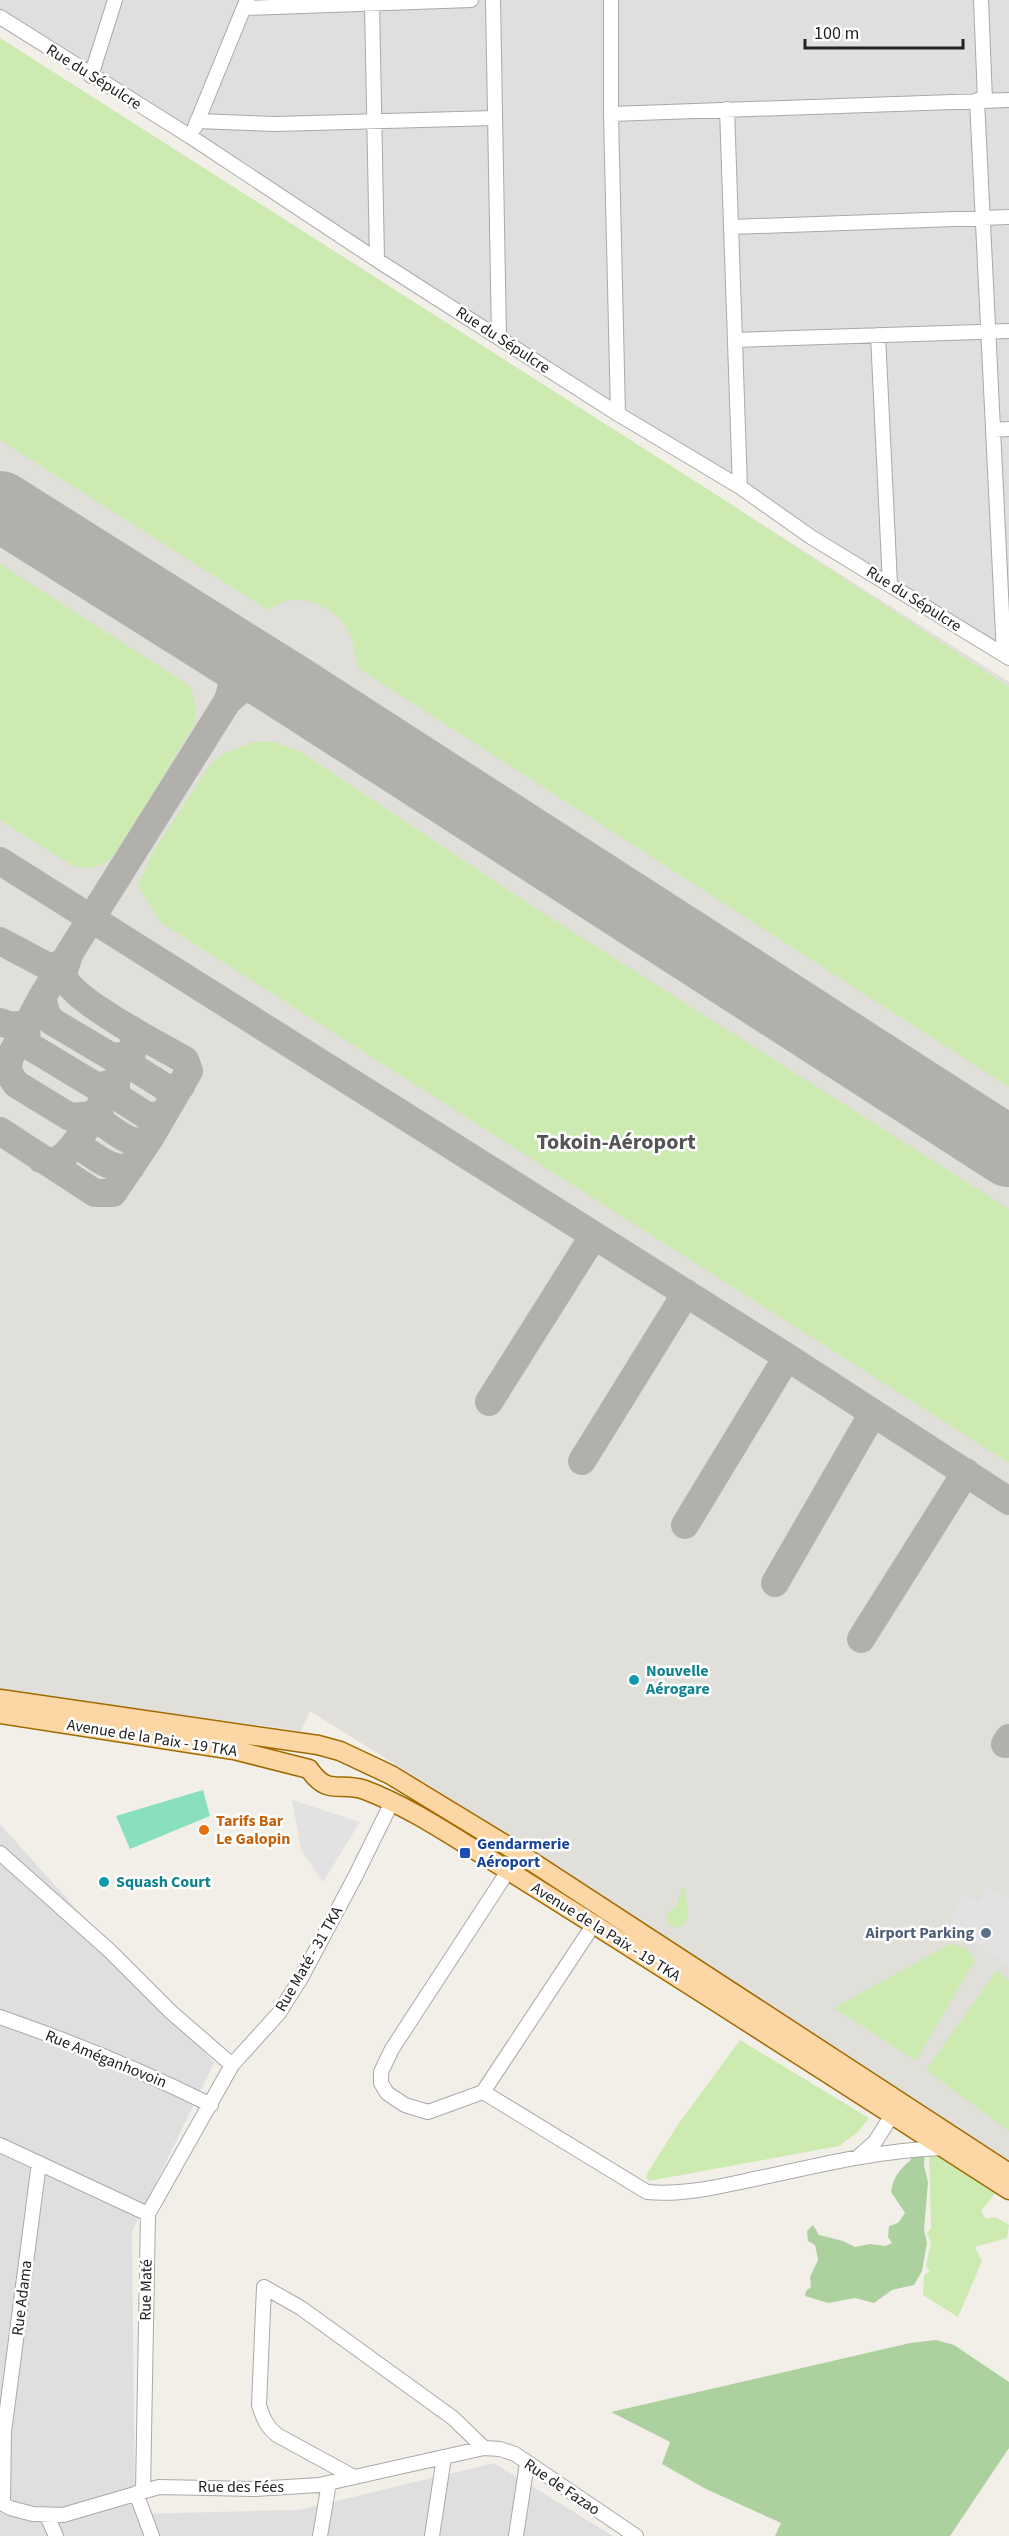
<svg xmlns="http://www.w3.org/2000/svg" width="1009" height="2536" font-family="'Source Sans 3',sans-serif">
<style>
.residential{fill:#e0dfdf}
.airport{fill:#e1dfda}
.grass{fill:#cdebb0}
.forest{fill:#add19e}
.pitch{fill:#88e0be}
.parking{fill:#e2e2e2}
.lines{fill:none;stroke-linecap:round;stroke-linejoin:round}
.taxiway{stroke:#b1b0ac;stroke-width:28}
.runway{stroke:#b1b0ac;stroke-width:70}
.minor-casing{stroke:#a9a9a9;stroke-width:16}
.major-casing{stroke:#a06b00;stroke-width:21}
.minor{stroke:#fff;stroke-width:14}
.major{stroke:#fcd6a4;stroke-width:18}
.culture-dot{fill:#0f9aa8;stroke:#fff;stroke-width:2}
.food-dot{fill:#e8710a;stroke:#fff;stroke-width:2}
.transit-dot{fill:#1a4fb4;stroke:#fff;stroke-width:2}
.service-dot{fill:#5c6f8a;stroke:#fff;stroke-width:2}
.labels{text-anchor:middle;dominant-baseline:central;stroke-width:5;stroke-linejoin:round;paint-order:stroke}
.street-label{font-size:16px;fill:#222;stroke:#fff}
.culture-label{font-size:16px;font-weight:bold;fill:#0d838f;stroke:#fff;text-anchor:start}
.food-label{font-size:16px;font-weight:bold;fill:#c56008;stroke:#fff;text-anchor:start}
.transit-label{font-size:16px;font-weight:bold;fill:#164399;stroke:#fff;text-anchor:start}
.service-label{font-size:16px;font-weight:bold;fill:#4e5e75;stroke:#fff;text-anchor:end}
.district-label{font-size:22px;font-weight:bold;fill:#555;stroke:#fff}
</style>
<rect width="100%" height="100%" fill="#f2efe9"/>
<path class="residential" d="M0,0h1009v652l-540,-341 -241,-157 -228,-144z
M0,1824l214,239 -82,169 3,282 164,-4 195,-47 119,73h-452l-25,-20 9,20h-145z"/>
<path class="airport" d="M0,38l1009,644v1481l-497,-326 -202,-126 -9,20 -301,-41z"/>
<path class="grass" d="M0,38l723,461 286,188v400l-651,-419c-3,-11 -4,-26 -9,-36 -11,-22 -40,-37 -64,-31 -6,2 -12,7 -17,9l-268,-170z
M0,564l189,121c6,13 8,25 5,40l-76,126c-12,15 -27,20 -45,15l-73,-46z
M253,742h22l26,10 236,157 472,300v254l-849,-541 -22,-36 13,-31 59,-90 11,-10z
M682,1888h3c1,14 9,35 -7,40l-9,-3 -2,-10 10,-11z
M950,1944c12,1 22,5 24,18l-58,99 -82,-53z
M997,1970l12,11v150l-83,-61z
M740,2040l129,78 -11,14 -19,14 -190,35 -3,-3 2,-6 31,-49z
M942,2148l58,40 -19,23 5,8 9,-2 14,8 -2,13 -32,9 7,14 -24,56 -35,-22 1,-20 6,-3 -4,-6 5,-24 -4,-9 4,-5 -2,-78z"/>
<path class="forest" d="M925,2151l-1,15 4,16 -4,48 3,13 -5,28 -8,14 -22,5 -18,13 -19,-5 -27,5 -23,-7 1,-5 5,-4 -1,-10 8,-17 -3,-15 -7,-4 -1,-10 6,-6 6,10 24,6 12,6 15,-3 15,2 7,-3 -4,-6 1,-11 9,-3 7,-10 -14,-21c2,-14 9,-24 20,-32l-3,-7z
M936,2340l18,5 55,37v66l-59,88h-175l6,-13 -75,-34 -44,-25 8,-22 -59,-30 299,-69z"/>
<path class="pitch" d="M203,1790l7,26 -80,33 -14,-33z"/>
<path class="parking" d="M292,1800l68,22 -37,60 -22,-32z
M989,1887l20,11v69l-59,-44 14,-29 14,8z"/>
<g class="lines">
<path class="taxiway" d="M219,645c14,17 17,36 8,57 19,-20 39,-22 64,-13
M0,861l787,496 222,144
M0,941l49,26 12,-3 8,-9 -6,18c4,25 97,73 122,87l4,11 -39,67 -37,55h-18l-95,-62
M42,997l5,19 6,6 59,35 19,-2 2,12
M0,1022l12,4 15,-2 -1,17 5,6 63,38 9,1 13,-5
M9,1059l-1,13 8,12 54,33 24,-2
M123,1067h10l35,22 13,-3
M0,1071l9,-12 33,-62 185,-295
M116,1081v15l33,21 14,-3
M98,1110l4,13c16,9 30,26 48,15
M80,1137l3,12c15,9 30,23 48,18
M41,1159c6,2 12,3 18,0 19,-9 58,-83 72,-104l4,-13 -4,-13
M489,1402l105,-167
M582,1461l104,-168
M685,1525l102,-168
M775,1583l98,-170
M861,1639l105,-167
M1005,1744l4,-6"/>
<path class="runway" d="M0,506l291,183 718,463"/>
<defs>
<path id="minor" d="M493,0l6,338
M611,0v114l7,300
M981,0l4,100
M372,3l5,257
M244,8l227,-8
M0,17l191,120 186,123 241,154 122,73 71,50 198,121
M91,76l24,-76
M977,100l27,555
M727,109l13,378
M611,114l398,-14
M197,121l78,3 220,-6
M195,127l52,-127
M731,227l278,-10
M878,335l12,249
M735,340l274,-9
M993,430l16,-1
M0,1853l110,98 61,61 61,53
M508,1871l-116,178 -11,23v11l6,10 18,12 23,7 55,-20 111,-168
M0,2017c72,25 143,54 211,88
M483,2092l164,100c40,4 82,-8 122,-16 58,-13 115,-26 175,-28
M0,2145l148,69
M859,2156l16,-14 17,-27
M354,2477l-77,-42c-11,-9 -14,-17 -18,-30l5,-118 37,21 152,110 31,30
M143,2491l5,-277 84,-149 47,-52 22,-35 54,-101 37,-75
M136,2493l16,43
M0,2502l10,6 23,6 30,1 96,-28 96,2 64,-4 165,-37 16,1 15,5 121,82
M3,2504l1,-72 35,-269
M47,2516l9,20
M320,2536l9,-53
M432,2536l12,-79
M516,2536l11,-73"/>
<path id="major" d="M0,1699l318,46 22,6 51,24 123,75 495,323
M0,1714l234,36 75,19c19,28 31,12 56,21 37,14 73,37 107,58 180,112 359,227 537,342"/>
</defs>
<use href="#minor" class="minor-casing"/>
<use href="#major" class="major-casing"/>
<use href="#minor" class="minor"/>
<use href="#major" class="major"/>
</g>
<g class="culture-dot">
<circle cx="634" cy="1680" r="6"/>
<circle cx="104" cy="1882" r="6"/>
</g>
<circle class="food-dot" cx="204" cy="1830" r="6"/>
<rect class="transit-dot" x="459" y="1847" width="12" height="12" rx="3"/>
<circle class="service-dot" cx="986" cy="1933" r="6"/>
<g class="labels">
<g class="street-label">
<text transform="translate(94 77) rotate(32)">Rue du Sépulcre</text>
<text transform="translate(503 340) rotate(33)">Rue du Sépulcre</text>
<text transform="translate(914 599) rotate(32)">Rue du Sépulcre</text>
<text transform="translate(152 1738) rotate(9)">Avenue de la Paix - 19 TKA</text>
<text transform="translate(606 1932) rotate(32)">Avenue de la Paix - 19 TKA</text>
<text transform="translate(309 1959) rotate(-60)">Rue Maté - 31 TKA</text>
<text transform="translate(106 2059) rotate(22)">Rue Améganhovoin</text>
<text transform="translate(146 2290) rotate(-89)">Rue Maté</text>
<text transform="translate(22 2298) rotate(-83)">Rue Adama</text>
<text x="241" y="2487">Rue des Fées</text>
<text transform="translate(562 2487) rotate(34)">Rue de Fazao</text>
</g>
<g class="culture-label">
<text x="646" y="1671">Nouvelle<tspan x="646" dy="18">Aérogare</tspan></text>
<text x="116" y="1882">Squash Court</text>
</g>
<g class="food-label">
<text x="216" y="1821">Tarifs Bar<tspan x="216" dy="18">Le Galopin</tspan></text>
</g>
<g class="transit-label">
<text x="477" y="1844">Gendarmerie<tspan x="477" dy="18">Aéroport</tspan></text>
</g>
<g class="service-label">
<text x="974" y="1933">Airport Parking</text>
</g>
<g class="district-label">
<text x="616" y="1142">Tokoin-Aéroport</text>
</g>
</g>
<path d="M805 39v9h158v-9" fill="none" stroke="#222222" stroke-width="3"/>
<text x="814" y="39" font-size="18" fill="#222222" stroke="#ffffff" stroke-width="4.5" paint-order="stroke">100 m</text>
</svg>
